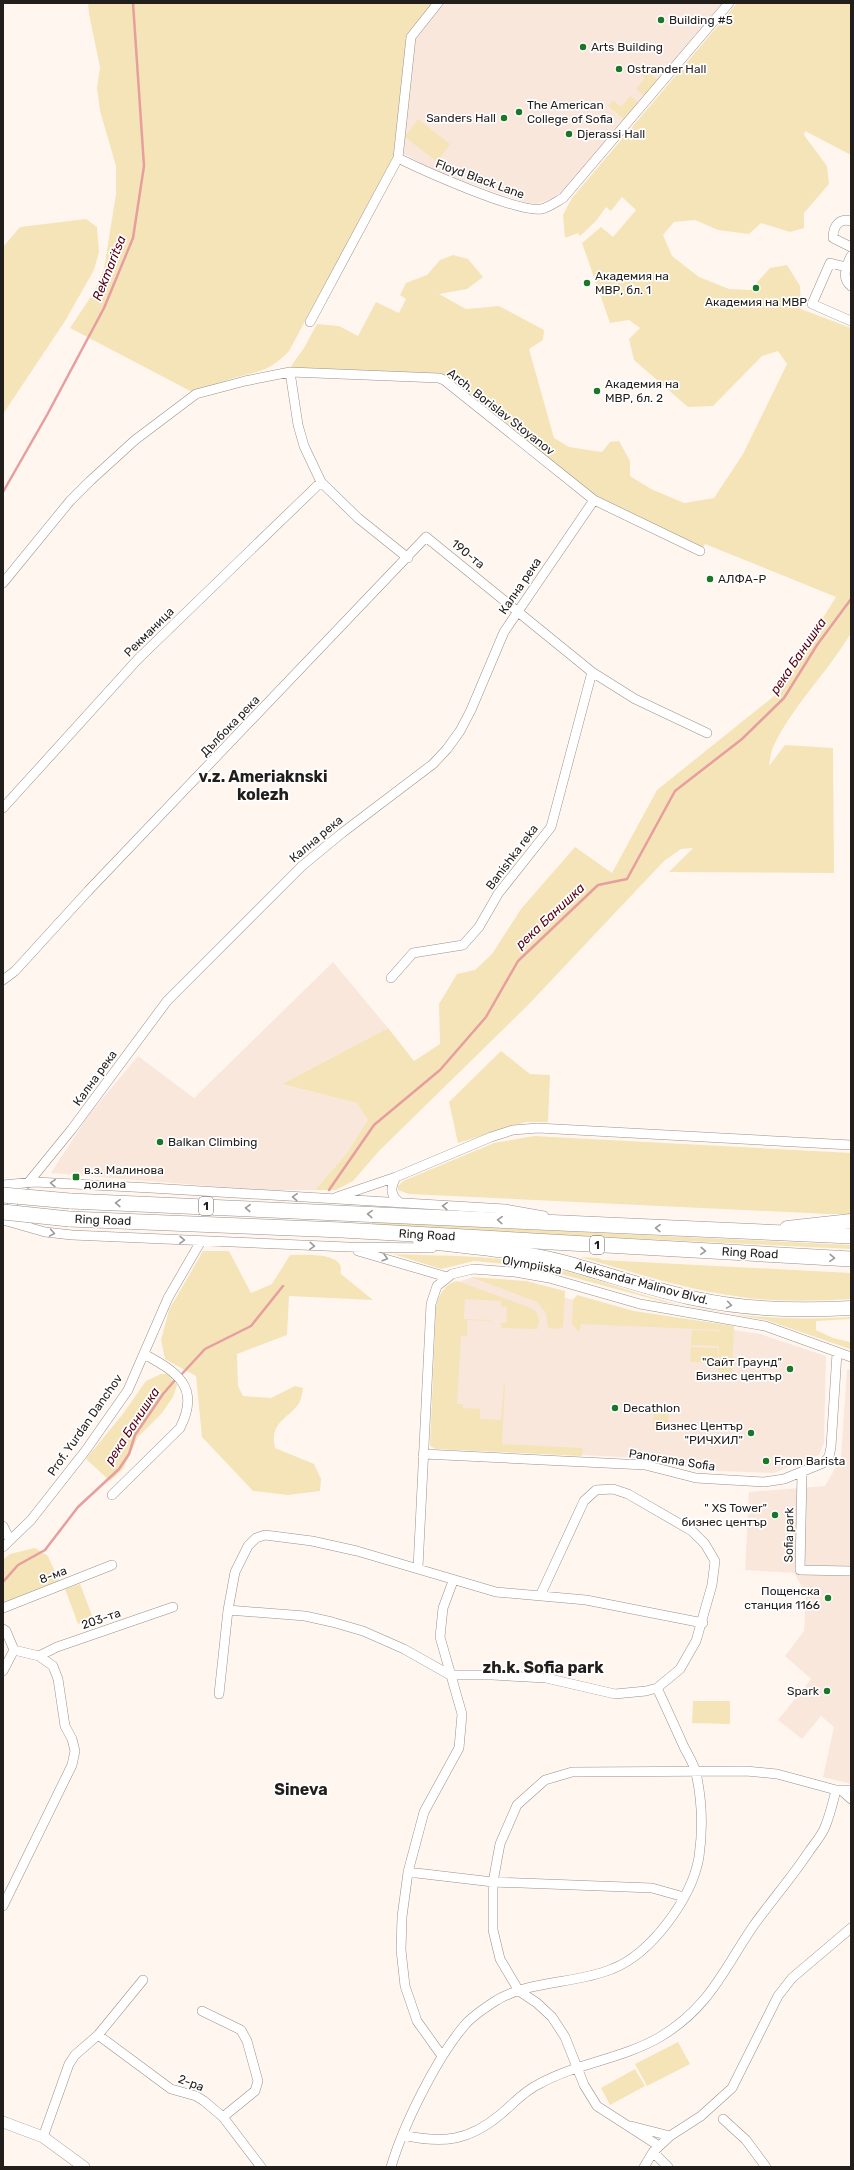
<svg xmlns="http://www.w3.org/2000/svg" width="854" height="2170" font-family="Rubik,sans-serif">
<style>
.built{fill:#f9e7dc}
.green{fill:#f5e4b7}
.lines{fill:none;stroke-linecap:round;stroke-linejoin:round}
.stream{stroke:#e69e9f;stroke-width:2.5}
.minor-casing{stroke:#9b918b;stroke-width:10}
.tertiary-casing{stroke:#9b918b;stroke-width:12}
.primary-casing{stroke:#9b918b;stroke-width:15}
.trunk-casing{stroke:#9b918b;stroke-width:16}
.minor{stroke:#fff;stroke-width:9}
.tertiary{stroke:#fff;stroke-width:11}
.primary{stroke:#fff;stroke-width:14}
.trunk{stroke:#fff;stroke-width:15}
.trunk-bridge-casing{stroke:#9b918b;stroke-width:16;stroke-linecap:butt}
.trunk-bridge{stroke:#fff;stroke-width:15}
.oneway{stroke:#9c9a99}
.poi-dot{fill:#1a7727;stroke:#fff;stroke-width:1.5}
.labels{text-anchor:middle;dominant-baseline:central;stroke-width:3.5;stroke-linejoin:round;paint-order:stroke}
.shield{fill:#fff;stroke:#646260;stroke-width:1}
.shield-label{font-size:11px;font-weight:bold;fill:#221e1c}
.poi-label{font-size:12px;fill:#221e1c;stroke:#fff;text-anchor:start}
.street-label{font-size:12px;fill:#221e1c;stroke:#fff}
.water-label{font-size:13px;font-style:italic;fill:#560012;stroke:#fff}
.district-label{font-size:16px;font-weight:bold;fill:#221e1c;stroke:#fff}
</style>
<rect width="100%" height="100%" fill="#fff6f0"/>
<path class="built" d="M444,3h278l-157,187 -14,9 -14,5 -10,-1 -87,-30 -38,-20 12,-113z
M333,962l55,66 -106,56 75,19 12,17 -22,33 -32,37h-57l-207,-17 37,-57 50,-60 56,42z
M473,1277l168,38 119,19 66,22 -2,87 -5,12 -45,18 -80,-3 -17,-7 -39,-5 -203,-11 18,-163z
M847,1369l4,1v414l-28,-7 11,-50 -13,-11 -19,23 -24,-19 33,-41 -26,-23 19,-25 2,-37 -12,-21 -49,-3 4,-78 76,-6 16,-28z"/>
<path class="green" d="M88,3h345l-26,32 -13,121 -105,195c-24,25 -34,19 -64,30 -10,4 -19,9 -29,13l-126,-66 24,-36 10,-23 12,-75v-28l-16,-55 -3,-23 3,-21 -11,-53z
M737,3h114v152l-46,-24 -1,4 23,31 2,18 -25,29v15l-14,4 -29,-9 -12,11 -31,-4 -23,-10 -21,2 -11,13 9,21 27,21 30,12 21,1 20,-22 17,-3 13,21 1,23 50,19v305c-23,39 -57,71 -77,112 -3,6 -4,14 -5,21l16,-21 48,3 1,125 -165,-1 24,-24 -12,1 -17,12 -136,144 -148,145 -27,31 -17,9h-21l32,-37 21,-33 -11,-17 -75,-19 106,-56 26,33 26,-17 -1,-40 18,-30 18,-4 17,-16 29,-45 54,-62 37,26 45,-83 117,-94 62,-99 -131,-53 -3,5 -106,-51 -140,-116 -10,-5 -157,-8 15,-21 13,-24 22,2 19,10 18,-34 23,11 7,-14 -6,-4 6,-12 21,-8 13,-15 13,-5 15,4 15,18 -16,12 -28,5 27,15 33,-3 45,24 -1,10 -14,9 25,89 15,9 33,5 8,-10 9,-1 11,20v15l21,13 33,14 30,-5 29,-44 44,-90 -9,-13 -16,5 -49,50 -25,1 -54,-47 -5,-21 11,-11 -11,-8 -19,3 -28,-80 19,-16 12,10 23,-27 -14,-13 -11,14 -5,-4 -10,14 -16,15 -2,-3 -13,5 -2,-23 9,-17z
M641,66l17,14 -14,16 -8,-7 9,-11 -9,-7z
M630,96l9,7 -14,17 -17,-14 5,-6 8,7z
M418,119l32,25 -13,18 -32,-25z
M86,219l11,8 2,25 -5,18 -29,51 -62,93v-167l17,-20z
M501,1051l29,23 20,1 -2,47h-22l-68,21 -9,-41z
M534,1136l317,17v61h-23l-419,-20 -11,-4v-4l5,-5 91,-38z
M372,1222l479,23v4l-479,-23z
M203,1251h26l22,42 21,-9 18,-29c11,0 49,-3 51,13 0,2 -1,4 0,6l32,26 -84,-4 -2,39 -50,19 1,32 5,10 28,2 24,-12 8,2c-1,6 -2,14 -6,18 -13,15 -27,18 -22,42l39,16 7,15 -1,12 -32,4 -35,-4 -51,-54 -6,-61 -31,-17 -4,-19 8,-30z
M393,1254c47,2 95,1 141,10 45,8 87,25 131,37 60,16 124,20 186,16v2l-35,2v9l17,8 17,4v7l-84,-29 -102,-18 -129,-35 -61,-6 -33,8z
M580,1257l19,1 3,2 249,13v26c-37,2 -74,3 -110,-2 -55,-7 -108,-25 -161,-40z
M471,1277l55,4 39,10 -2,36 -6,2 -9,-1 -2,-15 -9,-11z
M457,1281l74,27c8,4 10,13 6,21l-35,-1 -2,-5h6l1,-16h-6v-6l-36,-2 -1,20 26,1 1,6 -1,-5 -23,-1v16h-6l-4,68h6v4l17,1v10l21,1 3,-37 1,1 -3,60 81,4 -1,8 -146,-7 -6,-3 6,-140c3,-11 9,-23 21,-25z
M577,1295l57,16 100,15 -2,48 -7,6 -7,2 1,-36 -28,-1 1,-15 27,1v4l1,-5 -139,-6 -2,8 -7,-8 1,-24z
M691,1347l27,1v15l-28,-1z
M161,1374h7l9,11 -4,12 -11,16 -24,24 -15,32 -13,12 -24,-22 36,-44 24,-34z
M654,1406l15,1 -1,24 -15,-1z
M35,1548l13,8 11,25 -56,22v-43l7,-6z
M80,1584l13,34 -15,6 -13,-35z
M693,1701h37v23l-38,-1z
M678,2042l12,22 -43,22 -12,-22z
M635,2069l10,17 -35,19 -9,-17z"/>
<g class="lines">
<path class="stream" d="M3,492l44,-77 57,-107 29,-70 11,-72 -11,-163
M329,1190l45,-65 66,-55 46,-53 32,-56 80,-76 29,-6 48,-88 67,-52 42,-41 33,-53 34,-46
M180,1376l25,-27 46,-23 32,-40
M3,1582l15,-17 27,-15 33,-43 41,-38 10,-15 6,-19 28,-41 13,-15"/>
<defs>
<path id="minor" d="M398,158c24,12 120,55 143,51 7,-1 15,-7 22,-11l166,-195
M851,221c-12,-3 -18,5 -18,17l18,9
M851,256c-5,10 -10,22 0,30
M846,267l-16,-4 -18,41 39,17
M310,322l88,-164 13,-121 27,-34
M290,372l8,53 6,21 17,36 37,36 50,40
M3,583l67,-82 20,-20 45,-41 61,-46 49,-13 45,-9 149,6 5,2 150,120 106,51
M3,808l135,-149 183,-177
M391,978l22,-25 50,-8 16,-18 19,-33 53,-67 41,-155
M3,980l12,-9 73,-80 338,-354 166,135 43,27 72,34
M396,1177c-6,11 -6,18 4,26
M3,1185l32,-3 116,6 354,21 39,7
M337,1197l59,-20 95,-40 22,-7 25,-2 313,17
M3,1220l42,12 27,3 276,12 84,1
M28,1226l-13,-11 -3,-12 3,-9 3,-5 10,-6 44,-54 95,-128 135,-135 40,-33 91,-69 14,-15 13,-18 11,-21 33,-78 90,-132
M358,1251l89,26
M423,1454l222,11 51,13 68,4 20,-3 39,-16 6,-6 2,-10 6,-94
M802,1473l-2,97 51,1
M112,1495l68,-67c21,-41 -3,-56 -36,-74
M3,1526l7,14
M3,1547l28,-27 55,-70 42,-60 40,-92 33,-57
M418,1568l13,-264 6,-18 15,-12 21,-5 42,3 34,6 91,26 125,22 86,31
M3,1608l109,-43
M228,1610l77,6 27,6 31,9 41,18 46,26h42l54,3 69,16 31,-3 11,-3 23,-19 16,-28 16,-56 3,-24 -10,-17 -13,-13 -64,-37 -15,-5 -17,1 -12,11 -44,95
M3,1629l3,2 8,19
M39,1656l18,-9 116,-40
M3,1671l11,-21
M219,1694l9,-84 7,-38 13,-26 8,-8 9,-3 47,6 45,10 139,41 90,8 117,23
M842,1791l9,8
M408,1872l85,10 159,6 32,9
M3,1906l69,-141 3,-14 -3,-12 -7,-13 -7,-47 -5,-13 -14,-10 -25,-6
M202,2011l39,19 6,11 11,40 -3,10 -32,26
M98,2035l73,54 25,7 8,5 19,16 38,50
M442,2056l-25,-35 -12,-35 -4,-36 1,-33 6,-45 16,-60 35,-64 3,-34 -22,-77 3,-29 10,-27
M723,2119l23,21 20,27
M631,2126l39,10
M403,2135c40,9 66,6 98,-21 13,-11 23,-23 38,-30 38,-21 83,-25 121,-47 50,-30 63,-67 94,-112 18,-25 39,-49 56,-75 5,-7 12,-15 15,-23 5,-12 8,-25 11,-37
M43,2137l26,-73 6,-9 23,-20 45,-55
M659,2146l-62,-40 -13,-21 -19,-48 -13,-20 -15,-14 -18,-12 -19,-32 -7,-29v-48l7,-38 17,-39 28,-25 27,-8 174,-1 31,3 59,16h15
M653,2152l15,15
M391,2167c12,-41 45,-108 73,-141 7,-9 22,-19 33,-26 34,-20 79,-16 115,-31 39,-15 80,-71 87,-112 4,-28 3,-57 -3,-84 -2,-9 -8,-18 -12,-26 -9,-20 -18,-40 -27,-59
M644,2167l9,-15 17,-16 31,-20 31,-28 46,-92 14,-18 59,-50"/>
<path id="tertiary" d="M3,2122l40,15 41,30"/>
<path id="primary" d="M787,1228l64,-7
M420,1241c48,6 96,9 143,21 45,12 89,28 134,37 51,11 102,12 154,9"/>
<path id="trunk" d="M70,1201l781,35
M69,1219l273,11 509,29"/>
</defs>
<use href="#minor" class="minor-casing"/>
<use href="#tertiary" class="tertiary-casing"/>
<use href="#primary" class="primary-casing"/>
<use href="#trunk" class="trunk-casing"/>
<use href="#minor" class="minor"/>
<use href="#tertiary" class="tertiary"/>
<use href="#primary" class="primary"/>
<use href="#trunk" class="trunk"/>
<defs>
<path id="trunk-bridge" d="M3,1195l67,6
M3,1212l66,7"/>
</defs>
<use href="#trunk-bridge" class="trunk-bridge-casing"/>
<use href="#trunk-bridge" class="trunk-bridge"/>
</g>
<defs><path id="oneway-chevron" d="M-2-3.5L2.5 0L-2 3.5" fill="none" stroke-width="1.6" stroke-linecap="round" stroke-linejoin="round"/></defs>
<g class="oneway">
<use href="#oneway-chevron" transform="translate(53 1183) rotate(-178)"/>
<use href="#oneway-chevron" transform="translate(295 1197) rotate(-177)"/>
<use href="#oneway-chevron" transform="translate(118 1203) rotate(-178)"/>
<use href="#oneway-chevron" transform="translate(445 1206) rotate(-177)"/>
<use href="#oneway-chevron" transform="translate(248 1208) rotate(-177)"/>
<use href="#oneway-chevron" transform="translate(370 1214) rotate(-177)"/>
<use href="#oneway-chevron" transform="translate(500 1220) rotate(-177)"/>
<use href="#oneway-chevron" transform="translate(658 1228) rotate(-178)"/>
<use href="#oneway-chevron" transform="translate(52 1233) rotate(10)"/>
<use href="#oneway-chevron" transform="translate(182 1240) rotate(2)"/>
<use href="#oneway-chevron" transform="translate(312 1246) rotate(3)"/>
<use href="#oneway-chevron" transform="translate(703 1251) rotate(3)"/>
<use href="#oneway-chevron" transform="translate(385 1258) rotate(16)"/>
<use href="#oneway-chevron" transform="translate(832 1258) rotate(3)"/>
<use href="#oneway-chevron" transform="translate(729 1305) rotate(9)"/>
</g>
<g class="poi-dot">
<circle cx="661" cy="20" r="4"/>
<circle cx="583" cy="47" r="4"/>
<circle cx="619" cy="69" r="4"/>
<circle cx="519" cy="112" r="4"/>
<circle cx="504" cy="118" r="4"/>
<circle cx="569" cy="134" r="4"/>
<circle cx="587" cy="283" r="4"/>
<circle cx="756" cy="288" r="4"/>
<circle cx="597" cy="391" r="4"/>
<circle cx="710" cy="579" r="4"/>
<circle cx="160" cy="1142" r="4"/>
<rect x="72" y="1173" width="8" height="8" rx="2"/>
<circle cx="790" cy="1369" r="4"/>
<circle cx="615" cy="1408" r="4"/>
<circle cx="751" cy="1433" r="4"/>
<circle cx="766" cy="1461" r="4"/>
<circle cx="775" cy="1515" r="4"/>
<circle cx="828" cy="1598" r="4"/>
<circle cx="827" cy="1691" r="4"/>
</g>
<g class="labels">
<g class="shield">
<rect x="199" y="1197" width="14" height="18" rx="3"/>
<rect x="590" y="1236" width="14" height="18" rx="3"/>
</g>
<g class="shield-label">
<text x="206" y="1206">1</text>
<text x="597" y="1245">1</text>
</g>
<g class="poi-label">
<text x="669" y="20">Building #5</text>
<text x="591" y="47">Arts Building</text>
<text x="627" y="69">Ostrander Hall</text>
<text x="527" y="105">The American<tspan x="527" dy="14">College of Sofia</tspan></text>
<text x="496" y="118" text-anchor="end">Sanders Hall</text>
<text x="577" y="134">Djerassi Hall</text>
<text x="595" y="276">Академия на<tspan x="595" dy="14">МВР, бл. 1</tspan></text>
<text x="756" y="302" text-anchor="middle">Академия на МВР</text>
<text x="605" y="384">Академия на<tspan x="605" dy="14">МВР, бл. 2</tspan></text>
<text x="718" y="579">АЛФА-Р</text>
<text x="168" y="1142">Balkan Climbing</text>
<text x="84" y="1170">в.з. Малинова<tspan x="84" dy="14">долина</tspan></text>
<text x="782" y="1362" text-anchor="end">"Сайт Граунд"<tspan x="782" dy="14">Бизнес център</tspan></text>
<text x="623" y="1408">Decathlon</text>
<text x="743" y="1426" text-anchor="end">Бизнес Център<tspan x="743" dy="14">"РИЧХИЛ"</tspan></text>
<text x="774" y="1461">From Barista</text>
<text x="767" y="1508" text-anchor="end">" XS Tower"<tspan x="767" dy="14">бизнес център</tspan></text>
<text x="820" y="1591" text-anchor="end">Пощенска<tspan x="820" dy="14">станция 1166</tspan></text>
<text x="819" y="1691" text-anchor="end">Spark</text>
</g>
<g class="street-label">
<text transform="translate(480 179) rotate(20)">Floyd Black Lane</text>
<text transform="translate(501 412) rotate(38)">Arch. Borislav Stoyanov</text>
<text transform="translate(468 554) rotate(39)">190-та</text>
<text transform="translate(520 586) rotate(-56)">Кална река</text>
<text transform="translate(149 632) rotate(-45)">Рекманица</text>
<text transform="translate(230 726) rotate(-46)">Дълбока река</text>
<text transform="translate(316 839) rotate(-40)">Кална река</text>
<text transform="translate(512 857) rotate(-53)">Banishka reka</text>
<text transform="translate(95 1078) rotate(-54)">Кална река</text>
<text transform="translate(103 1220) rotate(2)">Ring Road</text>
<text transform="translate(427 1235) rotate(3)">Ring Road</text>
<text transform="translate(750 1253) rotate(3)">Ring Road</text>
<text transform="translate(532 1265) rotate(10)">Olympiiska</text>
<text transform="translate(642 1283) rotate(15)">Aleksandar Malinov Blvd.</text>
<text transform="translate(85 1425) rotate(-55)">Prof. Yurdan Danchov</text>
<text transform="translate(672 1460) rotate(9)">Panorama Sofia</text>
<text transform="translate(789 1535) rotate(-89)">Sofia park</text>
<text transform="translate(53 1575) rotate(-21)">8-ма</text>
<text transform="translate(101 1619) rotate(-19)">203-та</text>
<text transform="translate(191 2083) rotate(21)">2-ра</text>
</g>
<g class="water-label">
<text transform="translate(109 268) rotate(-68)">Rekmaritsa</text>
<text transform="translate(798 656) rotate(-56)">река Банишка</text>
<text transform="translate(550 916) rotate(-43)">река Банишка</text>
<text transform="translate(132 1426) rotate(-57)">река Банишка</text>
</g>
<g class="district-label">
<text x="263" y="776">v.z. Ameriaknski<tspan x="263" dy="18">kolezh</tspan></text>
<text x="543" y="1667">zh.k. Sofia park</text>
<text x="301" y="1789">Sineva</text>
</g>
</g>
<rect width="854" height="2170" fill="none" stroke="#221e1c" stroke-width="8"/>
</svg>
